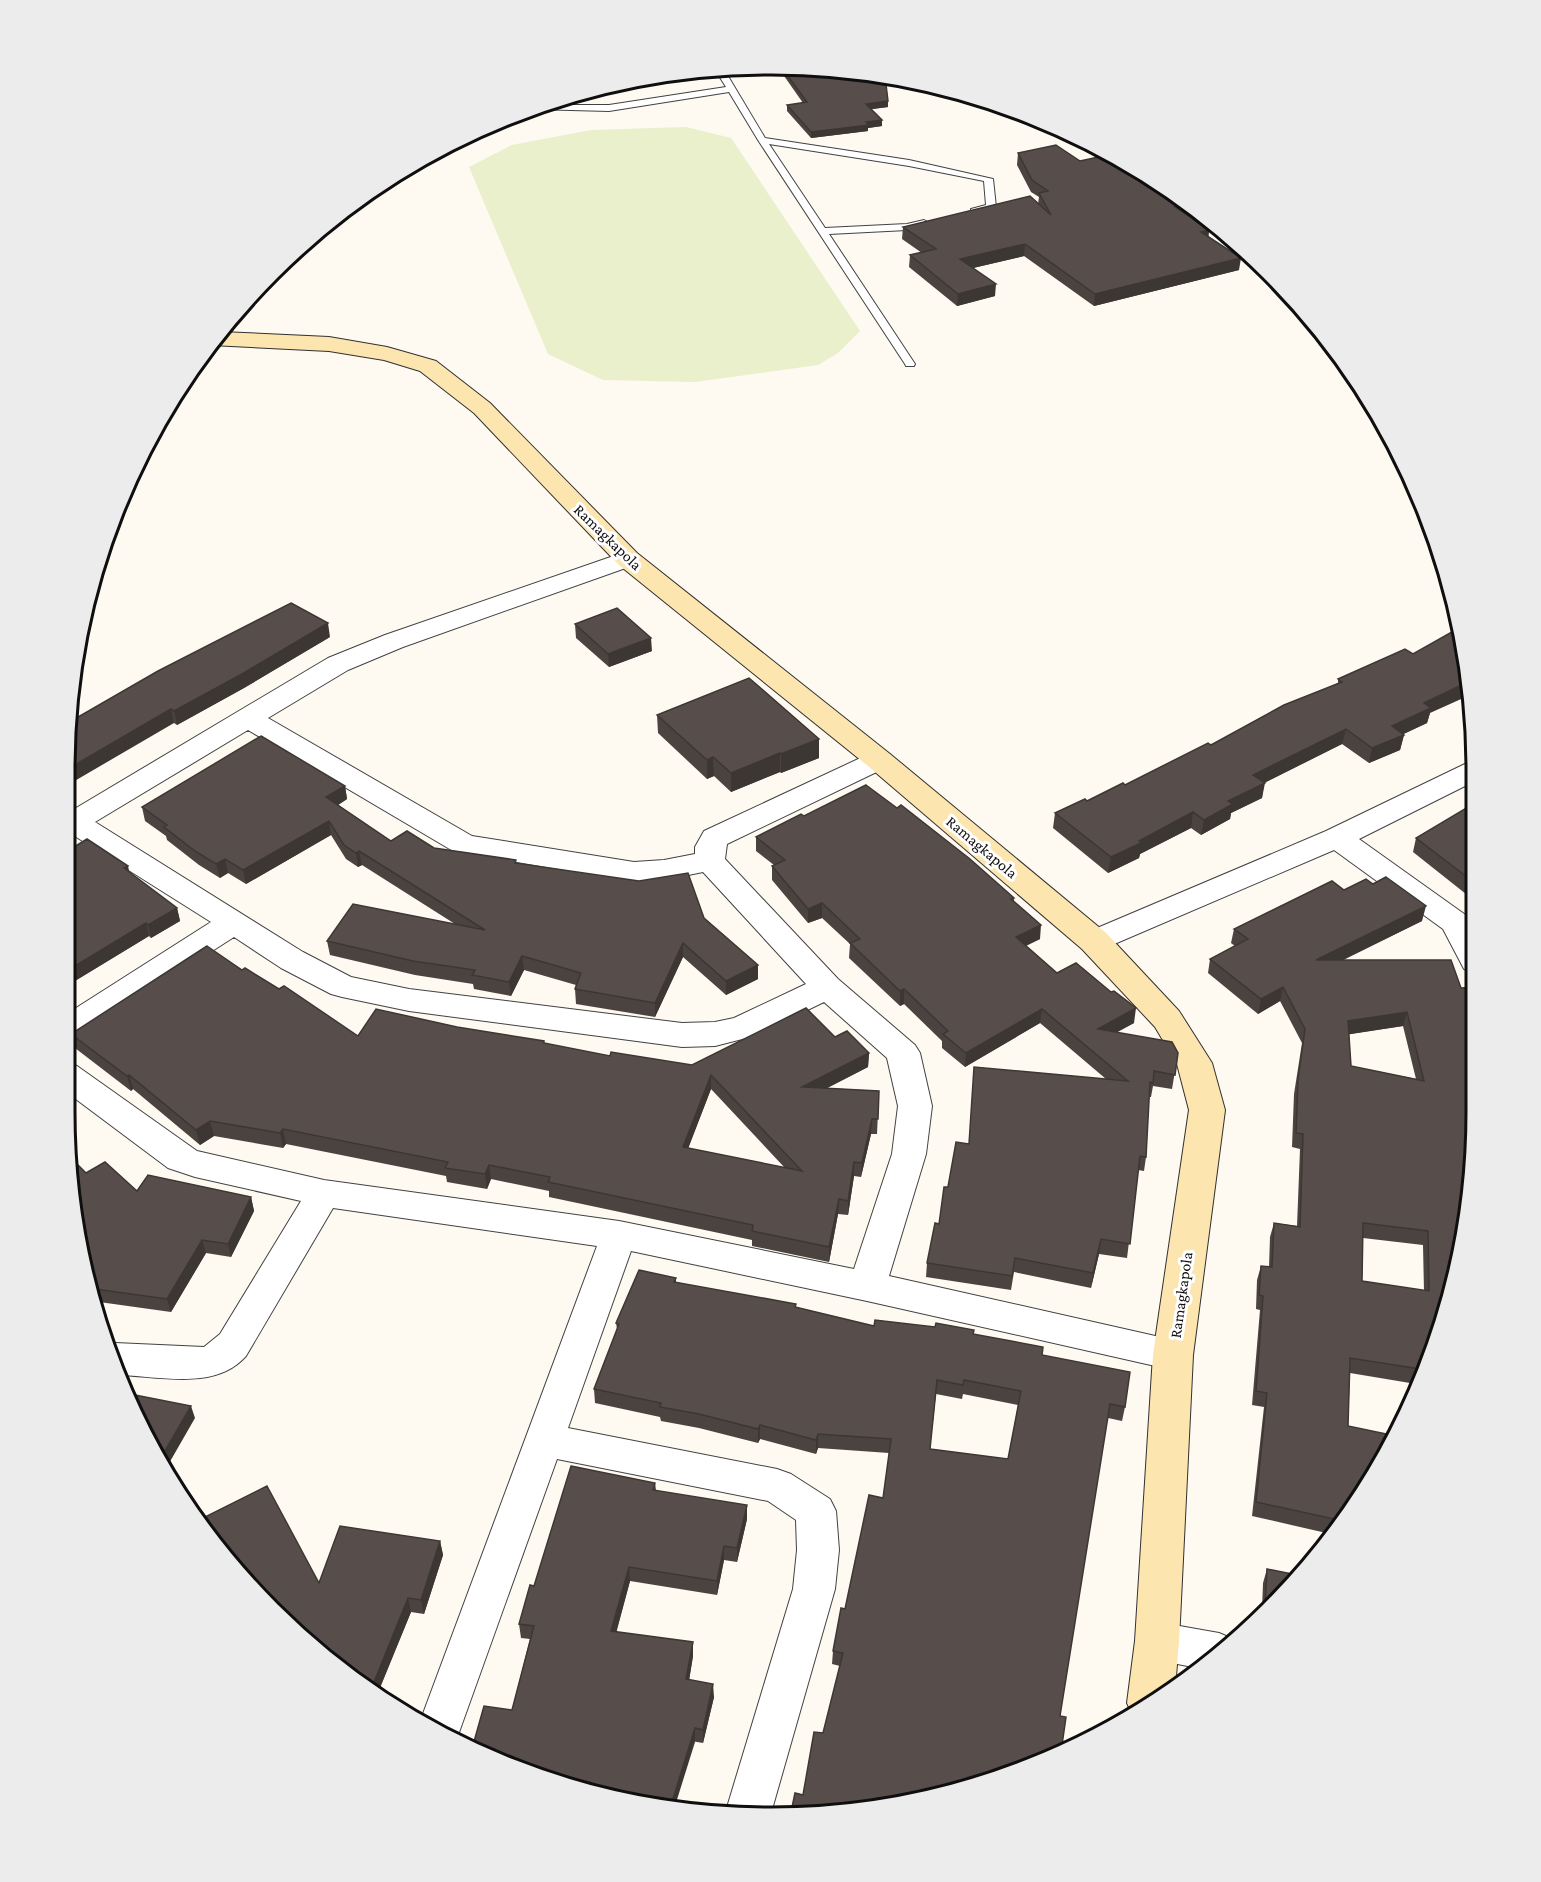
<svg xmlns="http://www.w3.org/2000/svg" width="1541" height="1882" font-family="'Crimson Pro',serif">
<style>
.pitch{fill:#eaf0cc}
.lines{fill:none;stroke-linecap:round;stroke-linejoin:round}
.lane-casing{stroke:#424242;stroke-width:2}
.street-casing{stroke:#424242;stroke-width:2}
.secondary-casing{stroke:#313131;stroke-width:2}
.lane{fill:#fff;fill-rule:evenodd}
.street{fill:#fff;fill-rule:evenodd}
.secondary{fill:#fce5ae;fill-rule:evenodd}
.wall{fill:#4b4340;fill-rule:evenodd}
.shaded-wall{fill:#3d3734}
.building{fill:#574e4b;stroke:#3d3734;stroke-width:1.5;fill-rule:evenodd}
.labels{text-anchor:middle;dominant-baseline:central;stroke-width:6;stroke-linejoin:round;paint-order:stroke}
.street-label{font-size:16px;fill:#0f0f0f;stroke:#fff}
.rim{fill:none;stroke:#0f0f0f;stroke-width:3}
</style>
<rect width="100%" height="100%" fill="#fef9f1"/>
<path class="pitch" d="M686,127l45,11 129,193 -22,22 -20,12 -123,17 -92,-2 -55,-26 -79,-187 43,-22 79,-15z"/>
<g class="lines">
<defs>
<path id="lane" d="M722,66l43,72 144,22 84,19 3,28 -22,7 -3,-1v-4l15,-4 -2,-24 -75,-15 -140,-22 56,84 82,-4 17,-4 5,3 -22,7 -78,4 86,130 -1,2h-8l-1,-2 -147,-224 -29,-48 -120,19 -76,-2 10,-4h66l117,-18 -12,-19z"/>
<path id="street" d="M628,551l9,3 4,5 -4,5 -234,83 -55,23 -80,48 204,118 162,26 30,-2 31,-6v-7l9,-16 165,-77 10,-3 10,3 4,6 -4,6 -162,78 -2,15 113,120 77,66 5,8 12,53 -6,48 -37,122 284,64 13,4 6,11 -6,11 -13,4 -306,-69 -236,-50 -63,177 209,41 14,5 39,25 6,12 3,39 -4,39 -64,224 -45,3 -1,-2 68,-225 4,-39 -1,-30 -28,-19 -211,-42 -100,279 -36,-19 176,-473 -264,-38 -87,148c-30,34 -83,21 -124,19l-12,-30 5,-2 89,4 16,-13 81,-133 -106,-24 -27,-9 -103,-77v-29l12,4 120,85 127,29 295,41 235,48 38,-115 6,-48 -11,-48 -63,-56 -70,34 -39,10 -33,1 -273,-36 -67,-14 -11,-3 -50,-26 -47,-31 -157,101 -12,3v-26l146,-93 -138,-87 -7,1v-22l262,-156 57,-23zM248,730l205,121 181,31 30,-2 39,-8 103,112 -72,34 -19,4 -33,1 -273,-34 -58,-12 -48,-25 -208,-130z
M1475,761v20l-116,58 108,77 8,14v42l-11,-3 -21,-40 -109,-79 -229,98 -11,4 -11,-4 -5,-7 5,-7 243,-103 139,-67z
M1157,1622l62,11 14,6 -30,30 -46,-9 -15,-5 -6,-14 6,-14z"/>
<path id="secondary" d="M221,332l108,5 58,10 49,14 54,42 147,150 253,201 216,179 73,78 33,52 13,47 -32,245 -14,286 -4,47 -43,26 -5,-11 8,-62 18,-286 36,-245 -12,-46 -22,-37 -73,-78 -214,-183 -249,-201 -145,-152 -54,-42 -36,-11 -55,-9 -118,-6z"/>
</defs>
<use href="#lane" class="lane-casing"/>
<use href="#street" class="street-casing"/>
<use href="#secondary" class="secondary-casing"/>
<use href="#lane" class="lane"/>
<use href="#street" class="street"/>
<use href="#secondary" class="secondary"/>
</g>
<path class="wall" d="M782,68l106,39 -17,2 11,11v6l-14,2v3l-57,7 -24,-27v-6l16,-2 -21,-30z
M1018,153l62,8 44,-2 44,32 -3,1 21,13 -1,9 24,16 -1,7 31,33 -145,36 -70,-50 -51,12 22,28 -38,10 -48,-39 1,-12 12,-2 -20,-14 1,-12 135,-23 1,-7 -8,-5 -14,-27z
M575,624l77,27 -43,16 -33,-29z
M330,637l-86,51 -67,37 -3,-2 -108,1z
M1338,679l92,34 -3,10 -24,11 1,1 -4,15 -31,13 -27,-19 -78,39 -2,15 -31,15 -1,6 -29,16 -10,-7 -51,26 -1,4 -31,15 -55,-45 2,-15 32,-12 38,-16 86,-40 127,-62z
M657,715l162,24v19l-38,15 -1,-1 -49,20 -17,-16 -7,3 -49,-46z
M345,786l2,13 -9,6 53,36 125,22 188,55 54,47v14l-32,16 -43,-38 -28,60 -79,-13 -1,-15 1,-4 -52,-15 -13,26 -37,-7 -1,-5 -58,-9 -85,-20 -3,-14 128,-17 -93,-59 -4,2 -12,-8 -15,-24 -85,49 -18,-11 -8,5 -21,-13 -32,-25 -1,-4 -21,-15 -3,-14z
M1475,805v91l-4,2 -58,-46 3,-14z
M804,816l210,82v4l26,37 -14,7 31,27 77,50 -18,9 62,21 -6,36 -19,-3 -2,11h-2l-3,60 -2,14 -6,-1 -11,88 -28,-4 -8,34 -77,-16 -3,18 -85,-13 1,-14 12,-39 9,-37 21,-44 137,-64 -66,-56 -75,44 -23,-19v-7l-38,-37 -4,2 -51,-48 1,-14 -28,-26 -14,5 -36,-43v-14l2,-1 -18,-14v-14z
M66,852l64,21 47,35 3,13 -29,17 -2,-2 -84,51z
M1344,890l78,31 -80,39h109l2,334 -37,98v-8l-66,-11 -2,53 48,10 -61,99 -83,-19 12,-109 -12,-2 8,-95 -4,-1 1,-29 4,-14 8,1 1,-30 4,-14 23,3 3,-77 -8,-2 2,-53 8,-51 -22,-42 -22,13 -50,-41 2,-14 25,-13 -4,-3 3,-14zM1403,1026l13,53 -65,-13 -2,-32zM1363,1238l60,7 1,46 -62,-10z
M242,970l116,66 99,-9 153,29 82,9 143,-28 34,16 -1,14 -41,21 52,3 -2,43h-6l-10,43 -7,-1 -6,39 -10,-1 -9,48 -77,-16v-6l-203,-43v-6l-58,-12 -4,10 -40,-7 -1,-6 -160,-32 -3,4 -69,-12 -14,9 -67,-56 -2,2 -56,-43 -4,-14zM711,1089l74,79 -97,-20z
M71,1158l15,15 51,18 114,6 3,14 -23,46 -25,-4 -35,59 -79,-11 -4,-7z
M676,1278v5l120,24 78,19 100,8 68,21 83,52 -3,14 -14,-3 -305,377 20,-62 17,-67 -8,-2 1,-13 12,-42 38,-111 6,-45 -71,-5 -2,6 -56,-15 -2,4 -59,-15 -38,-7 -1,-4 -65,-14 -1,-14 23,-60 -1,-6zM936,1394l26,5 1,-5 55,11 -10,54 -78,-10z
M655,1483l1,7 91,29 -10,43 -13,-2 -7,35 -87,-14 -14,51 77,24 -4,24 25,17 -11,46 -191,-33 18,-71 -9,-1 -2,-14 15,-38z
M440,1541l3,14 -19,59 -13,-2 -31,76 -61,-105z
M1267,1569l30,6 -35,35 1,-27z"/>
<path class="shaded-wall" d="M888,101v6l-22,3v-6z
M882,120v6l-14,2v3l-57,7v-6z
M1156,182l12,9 -17,4 1,-12z
M1186,205l-1,11 -10,-9z
M1209,230l-1,12 -7,-10z
M1025,244l-1,12 -64,15v-12z
M1241,258l-2,12 -145,36 1,-12z
M996,284l-1,12 -38,10 1,-12z
M328,623l2,14 -86,51 -67,37 -3,-14z
M651,638l1,13 -43,16 -1,-13z
M1468,682l2,13 -40,18 -3,10 -38,18 15,-6 -4,15 -31,13 3,-15 20,-22 32,-23z
M171,709l3,14 -108,63v-16z
M1346,729l-4,15 -92,46 3,-15z
M819,739v19l-38,15v-19z
M780,753v19l-49,20v-19z
M713,757l1,19 -7,3v-19z
M1265,783l-3,15 -31,15 -1,6 -29,16 3,-15 24,-19z
M345,786l2,13 -18,12 -3,-14z
M1193,812l-2,16 -51,26 -1,4 -31,15 3,-16 28,-16z
M329,821l2,14 -85,49 -3,-14z
M359,851l3,14 -4,2 -2,-14z
M225,859l3,14 -8,5 -4,-14z
M128,866l3,13 -7,-11z
M1475,885v11l-4,2z
M822,903v15l-14,5v-14z
M1426,906l-4,15 -109,54 3,-15z
M177,908l3,13 -29,17 -3,-13z
M146,923l3,13 -84,51v-15z
M1041,925l-1,14 -26,12 2,-14z
M683,943v14l-28,60v-14z
M522,956l2,14 -13,26 -2,-14z
M758,965v14l-32,16v-14z
M1283,987l-3,14 -22,13 3,-15z
M904,989v15l-4,2v-15z
M1136,1008l-2,15 -38,21 2,-15z
M1042,1009l-2,14 -75,44 1,-14z
M1407,1012l-4,14 -58,9 3,-14z
M869,1053l-1,14 -66,34v-14z
M129,1075l4,14 -2,2 -4,-15z
M711,1075v14l-28,73v-15z
M872,1119l-1,15 -10,43 1,-14z
M210,1121l4,15 -14,9 -4,-15z
M283,1129l3,15 -3,4 -3,-15z
M854,1162v14l-6,39v-14z
M489,1165l2,14 -4,10 -2,-15z
M251,1197l3,14 -23,46 -3,-13z
M839,1199l-1,15 -9,48v-15z
M1101,1239l-2,15 -8,34 2,-15z
M202,1240l4,13 -35,59 -4,-13z
M191,1406l4,12 -31,54 -6,-9z
M760,1425v14l-2,4v-14z
M818,1434v14l-2,6v-14z
M747,1505v14l-10,43v-14z
M440,1541l3,14 -19,59 -3,-14z
M724,1546v14l-7,35v-14z
M629,1567l1,14 -17,64 -2,-14z
M408,1598l3,14 -35,85 -4,-10z
M693,1642v14l-6,37 -1,-14z
M713,1684l1,13 -11,46v-13z
M381,1688l3,13 -6,-3z
M695,1728v14l-20,64 -4,-1z"/>
<path class="building" d="M782,68l81,3 22,5 3,25 -22,3 16,16 -16,2 3,3 -58,7 -24,-27 20,-3z
M1056,145l24,16 32,-7 12,5 32,23 -4,1 34,22 -11,2 34,23 -8,2 40,26 -146,36 -70,-50 -65,15 36,25 -38,10 -48,-39 26,-6 -33,-22 127,-31 21,19 -12,-22 9,-2 -16,-11 -14,-27z
M291,603l37,20 -86,51 -68,37 -3,-2 -105,61v-46l92,-53z
M617,608l34,30 -43,16 -33,-30z
M1459,628l9,54 -44,21 7,5 -39,18 12,9 -32,13 -26,-19 -93,46 12,8 -37,18 5,3 -29,16 -11,-8 -54,29 2,2 -30,14 -56,-44 30,-14 2,2 36,-18 2,2 83,-42 3,2 73,-40 58,-23 -4,-3 67,-30 8,5z
M749,678l70,61 -38,15 -1,-1 -49,20 -18,-16 -6,3 -50,-45z
M261,736l84,50 -19,11 65,44 16,-10 27,17 82,12 -1,3 124,18 49,-8 16,45 54,47 -32,16 -43,-38 -28,60 -80,-14 6,-16 -59,-17 -13,26 -37,-7 3,-5 -62,-9 -86,-20 26,-37 132,26 -126,-79 -3,2 -12,-8 -15,-24 -86,49 -18,-11 -9,5 -21,-13 -31,-24 3,-2 -25,-18z
M866,785l31,23 4,-3 69,54 44,39 -3,1 30,26 -25,12 41,36 19,-10 35,29 3,-1 22,17 -38,21 74,13 6,11 -3,22 -21,-4 -1,12 -3,-1 -4,75 -6,-1 -10,88 -29,-5 -8,34 -78,-15 -3,18 -85,-13 8,-40 4,1 5,-37h4l8,-45 13,2 5,-77 154,14 -86,-72 -76,44 -23,-19 5,-3 -44,-42 -4,2 -50,-48 10,-4 -38,-36 -14,6 -36,-43 13,-6 -29,-23 45,-23 3,2z
M1473,804l2,1v78l-59,-45z
M87,839l41,27 -4,2 53,40 -29,17 -2,-2 -81,49 1,-120z
M1386,877l40,29 -110,54h135l10,28 14,-1v170l-22,137 -33,86v-11l-70,-11 -2,68 48,10 -53,85 -87,-19 11,-109 -11,-2 7,-95 -4,-1 2,-29 11,1 2,-44 26,4 3,-93 -7,-1 2,-53 7,-51 -22,-42 -22,12 -51,-40 38,-20 -14,-10 98,-48 12,9 22,-11 7,5zM1407,1012l17,69 -73,-15 -3,-45zM1363,1223l65,8 1,60 -67,-10z
M207,946l35,24 3,-2 34,21 5,-3 74,50 18,-27 81,18 87,14v2l66,13 1,-4 81,13 114,-57 29,29 12,-6 22,22 -67,34 77,4 -1,28h-6l-10,44 -8,-1 -6,39 -9,-2 -10,48 -77,-16 1,-6 -205,-43 2,-5 -61,-12 -4,9 -40,-6 3,-6 -165,-33 -3,4 -70,-12 -14,9 -67,-55 -2,1 -56,-42zM711,1075l91,96 -119,-24z
M71,1158l15,15 19,-11 32,29 11,-16 103,22 -23,47 -26,-4 -35,59 -79,-11z
M639,1270l37,8 -2,4 122,22 -1,3 79,19 1,-6 60,7 1,-4 38,7 -1,4 70,13 -1,8 88,17 -5,35 -15,-3 -50,312 6,1 -5,35 -153,52 -117,8 4,-19 8,2 11,-63 9,1 20,-80 -10,-2 8,-43 4,1 24,-114 14,3 8,-59 -73,-5 -2,6 -56,-15 -2,4 -59,-15 -39,-7 1,-4 -67,-14 25,-65 -3,-1zM937,1380l26,5 1,-5 57,11 -13,68 -78,-10z
M130,1394l61,12 -33,57z
M571,1466l84,17 -2,7 94,15 -10,43 -13,-2 -7,35 -88,-14 -18,64 82,11 -7,37 27,5 -10,46 -8,-2 -24,77 -127,-25 -71,-35 11,-39 28,4 22,-84 -15,-2 11,-39 4,1z
M267,1486l52,97 21,-57 100,15 -19,59 -13,-2 -36,89 9,1 -3,10 -138,-121 -41,-57z
M1267,1569l30,6 -32,32z"/>
<g class="labels">
<g class="street-label">
<text transform="translate(608 537) rotate(44)">Ramagkapola</text>
<text transform="translate(982 847) rotate(40)">Ramagkapola</text>
<text transform="translate(1181 1295) rotate(-82)">Ramagkapola</text>
</g>
</g>
<path d="M0 0H1541V1882H0ZM770 75H771A695 695 0 0 1 1466 770V1112A695 695 0 0 1 771 1807H770A695 695 0 0 1 75 1112V770A695 695 0 0 1 770 75Z" fill="#ececec" fill-rule="evenodd"/>
<path class="rim" d="M770 75H771A695 695 0 0 1 1466 770V1112A695 695 0 0 1 771 1807H770A695 695 0 0 1 75 1112V770A695 695 0 0 1 770 75Z"/>
</svg>
